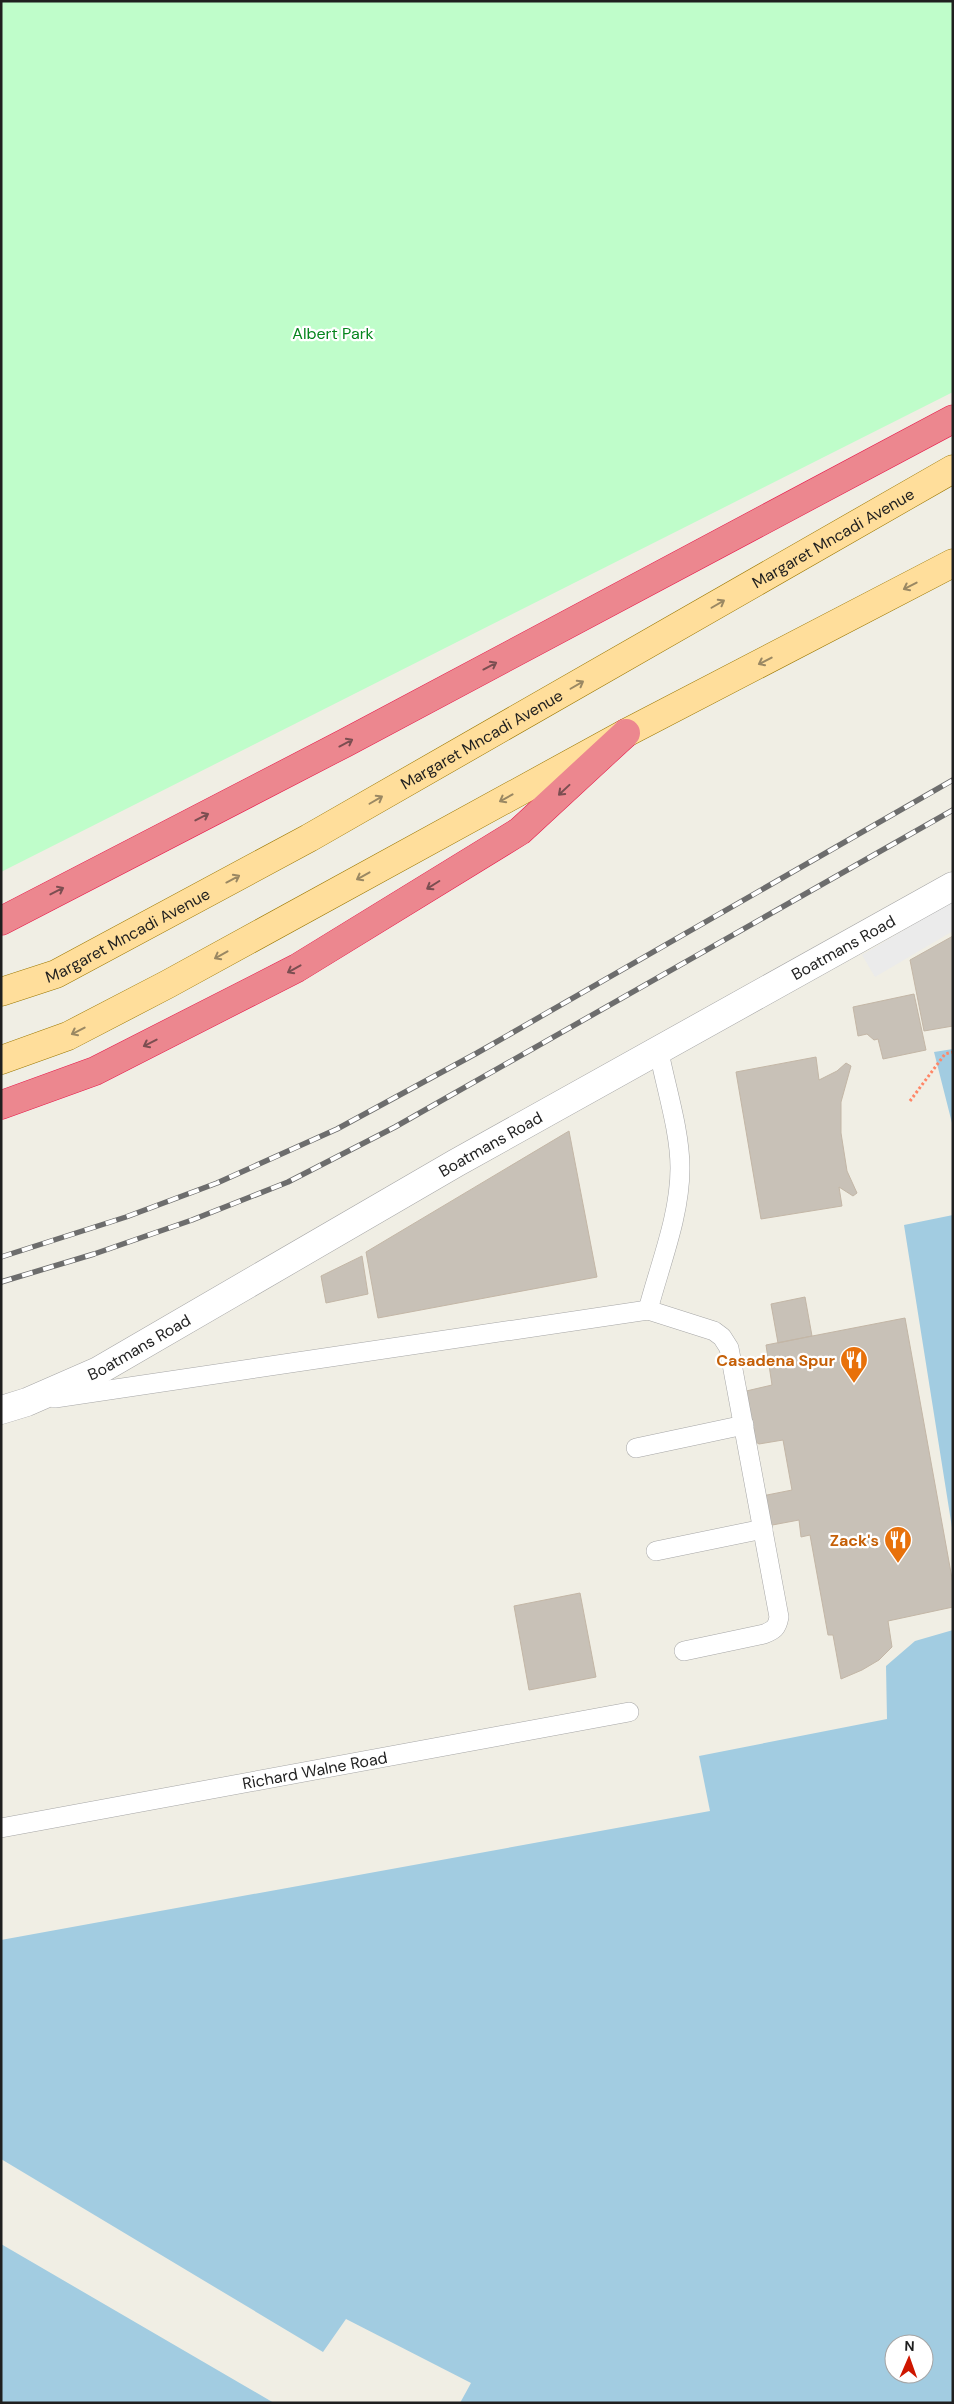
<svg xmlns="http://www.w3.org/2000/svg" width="954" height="2404" font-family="'DM Sans',sans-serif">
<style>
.park{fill:#bffdca}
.parking{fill:#ebebeb}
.water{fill:#a2cce1;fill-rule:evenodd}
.building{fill:#c8c1b7;stroke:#c3b6a6}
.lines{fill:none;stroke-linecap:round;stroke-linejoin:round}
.service-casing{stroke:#a6a6a6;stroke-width:20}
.minor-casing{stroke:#a6a6a6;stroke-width:29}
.primary-casing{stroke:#9a7700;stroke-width:29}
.motorway-casing{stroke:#e6194a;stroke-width:29}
.path{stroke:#ff8667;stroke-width:3;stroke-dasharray:2.5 2.5;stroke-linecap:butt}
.service{stroke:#fff;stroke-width:19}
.minor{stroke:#fff;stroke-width:28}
.primary{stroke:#ffde9b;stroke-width:28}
.motorway{stroke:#ec878f;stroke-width:28}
.rail-casing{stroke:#6d6d6d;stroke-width:5.5}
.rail{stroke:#fff;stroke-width:4;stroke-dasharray:11;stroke-linecap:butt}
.oneway{stroke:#9a8863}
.oneway2{stroke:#7b4e51}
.labels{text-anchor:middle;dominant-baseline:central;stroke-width:4.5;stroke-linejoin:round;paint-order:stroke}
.park-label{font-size:16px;fill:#05851d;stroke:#fff}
.street-label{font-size:16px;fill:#1f1f1f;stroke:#fff}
.food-label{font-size:16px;font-weight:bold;fill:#c56008;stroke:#fff;text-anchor:end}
</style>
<rect width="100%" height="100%" fill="#f0eee4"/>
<path class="park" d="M1,1h952v391l-952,480z"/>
<path class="parking" d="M953,901v30l-78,46 -13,-22z"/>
<path class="water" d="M953,1049v78l-19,-75z
M953,1215v319l-49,-309z
M953,1630v773h-493l11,-20 -125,-64 -23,33 -322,-193v-219l709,-129 -11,-55 188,-37 -1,-53 29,-25zM894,2344h30v30h-30z
M1,2244l273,159h-273z"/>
<path class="building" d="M953,936v90l-29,5 -14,-71z
M914,994l12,56 -43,9 -5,-20 -4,1 -7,-6 -9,2 -5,-29z
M816,1057l3,23 18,-9 9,-8 5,3 -10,36v31l6,38 10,22 -4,3 -14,-9 3,19 -81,13 -25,-147z
M569,1131l28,146 -219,41 -12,-66z
M362,1256l6,38 -42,9 -5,-27z
M805,1297l7,39 -34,7 -7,-39z
M905,1318l48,266v23l-65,14 4,26 -13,13 -17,10 -21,9 -8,-44h-5l-18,-100 -9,2 -2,-17 -32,6 -5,-30 30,-6 -9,-50 -24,4 -8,-5 -9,-47 30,-7 -6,-40z
M580,1593l16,84 -67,13 -15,-84z"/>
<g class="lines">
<defs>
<g id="service">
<path d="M648,1310c12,-46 32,-94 32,-142 0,-37 -14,-80 -21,-116"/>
<path d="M55,1398l593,-88 66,21 8,6 7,11 50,269c-2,11 -5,13 -15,17l-80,17"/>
<path d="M636,1448l108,-23"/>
<path d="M656,1551l107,-22"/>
<path id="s1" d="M1,1828l628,-116"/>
</g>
<g id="minor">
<path id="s2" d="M1,1410l26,-8 71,-31 358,-208 497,-277"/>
</g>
<g id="primary">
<path id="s3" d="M1,992l55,-18 253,-136 644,-369"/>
<path d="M1,1060l67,-24 100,-52 458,-251 327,-170"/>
</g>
<path id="motorway" d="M1,921l344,-178 608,-324
M1,1105l94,-34 202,-103 223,-137 106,-98"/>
</defs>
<use href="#service" class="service-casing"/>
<use href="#minor" class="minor-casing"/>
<use href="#primary" class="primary-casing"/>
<use href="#motorway" class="motorway-casing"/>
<path class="path" d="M910,1101l35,-47 8,-2"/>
<use href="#service" class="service"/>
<use href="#minor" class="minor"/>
<use href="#primary" class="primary"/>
<use href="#motorway" class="motorway"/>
<defs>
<path id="rail" d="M1,1257l125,-40 91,-34 120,-54 140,-76 476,-273
M1,1282l93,-28 98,-34 96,-38 107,-55 558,-317"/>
</defs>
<use href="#rail" class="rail-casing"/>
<use href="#rail" class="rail"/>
</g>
<defs><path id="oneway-shaft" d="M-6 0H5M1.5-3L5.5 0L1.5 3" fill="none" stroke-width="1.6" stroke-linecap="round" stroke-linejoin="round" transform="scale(1.25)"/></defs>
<g class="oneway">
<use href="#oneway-shaft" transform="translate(910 586) rotate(153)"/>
<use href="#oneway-shaft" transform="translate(718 604) rotate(-30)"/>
<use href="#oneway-shaft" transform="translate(765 661) rotate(153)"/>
<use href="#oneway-shaft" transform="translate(577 685) rotate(-30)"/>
<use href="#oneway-shaft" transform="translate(506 798) rotate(151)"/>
<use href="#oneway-shaft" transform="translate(376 800) rotate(-30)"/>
<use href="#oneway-shaft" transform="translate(363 876) rotate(151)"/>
<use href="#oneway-shaft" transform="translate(233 879) rotate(-28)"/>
<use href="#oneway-shaft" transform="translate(221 955) rotate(151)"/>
<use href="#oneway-shaft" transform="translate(78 1031) rotate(153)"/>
</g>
<g class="oneway2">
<use href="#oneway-shaft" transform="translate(490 666) rotate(-28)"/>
<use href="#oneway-shaft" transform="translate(346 743) rotate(-28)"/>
<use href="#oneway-shaft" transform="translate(564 790) rotate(137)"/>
<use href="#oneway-shaft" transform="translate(202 817) rotate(-27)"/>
<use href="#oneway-shaft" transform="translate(433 885) rotate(148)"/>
<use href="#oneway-shaft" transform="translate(57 891) rotate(-27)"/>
<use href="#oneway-shaft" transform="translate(294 969) rotate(151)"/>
<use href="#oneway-shaft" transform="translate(150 1043) rotate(153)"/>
</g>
<defs>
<symbol id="restaurant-pin" viewBox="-11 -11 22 30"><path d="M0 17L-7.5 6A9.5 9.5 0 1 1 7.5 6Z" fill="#e8710a" stroke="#fff"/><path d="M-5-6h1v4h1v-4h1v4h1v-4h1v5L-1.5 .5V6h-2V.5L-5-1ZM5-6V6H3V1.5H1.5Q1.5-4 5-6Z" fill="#fff"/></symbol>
</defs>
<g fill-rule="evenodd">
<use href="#restaurant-pin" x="838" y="1344" width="32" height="43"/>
<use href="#restaurant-pin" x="882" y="1524" width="32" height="43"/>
</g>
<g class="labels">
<g class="park-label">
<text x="333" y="333">Albert Park</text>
</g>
<g class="street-label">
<text stroke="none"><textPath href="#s3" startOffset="949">Margaret Mncadi Avenue</textPath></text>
<text stroke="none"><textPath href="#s3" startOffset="544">Margaret Mncadi Avenue</textPath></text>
<text stroke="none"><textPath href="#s3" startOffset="139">Margaret Mncadi Avenue</textPath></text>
<text stroke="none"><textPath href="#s2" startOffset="962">Boatmans Road</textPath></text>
<text stroke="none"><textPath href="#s2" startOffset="558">Boatmans Road</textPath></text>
<text stroke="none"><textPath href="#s2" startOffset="152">Boatmans Road</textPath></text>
<text stroke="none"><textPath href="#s1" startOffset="319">Richard Walne Road</textPath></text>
</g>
<g class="food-label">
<text x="835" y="1360">Casadena Spur</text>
<text x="879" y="1540">Zack's</text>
</g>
</g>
<rect width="954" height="2404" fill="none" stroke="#1f1f1f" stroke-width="5"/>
<g transform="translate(909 2359) rotate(2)"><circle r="24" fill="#ffffff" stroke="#a5a5a5"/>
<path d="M0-4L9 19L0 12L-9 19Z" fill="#ce1600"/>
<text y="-8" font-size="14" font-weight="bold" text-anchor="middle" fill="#1f1f1f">N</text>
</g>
</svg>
